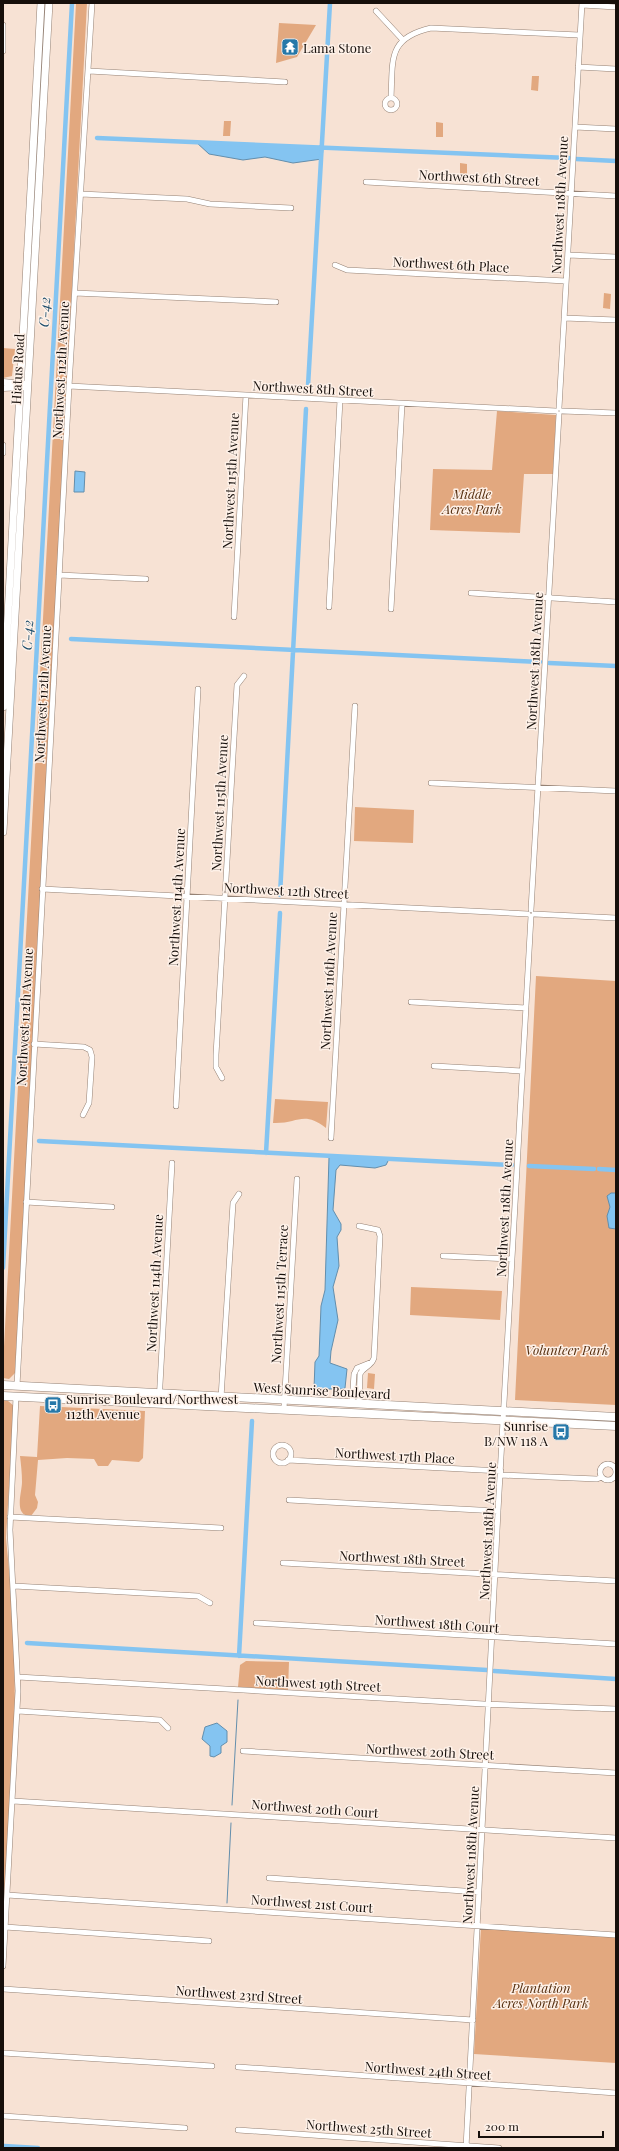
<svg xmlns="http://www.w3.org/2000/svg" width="619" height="2151" font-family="'Playfair Display',serif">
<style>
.green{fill:#e2a87f}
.water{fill:#84c4f1;stroke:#638eac}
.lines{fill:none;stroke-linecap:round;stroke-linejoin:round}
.stream{stroke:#638eac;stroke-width:1}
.canal{stroke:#84c4f1;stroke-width:4.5}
.minor-casing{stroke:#958275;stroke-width:6}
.tertiary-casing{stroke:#958275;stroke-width:7}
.secondary-casing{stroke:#958275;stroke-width:8}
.trunk-casing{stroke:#958275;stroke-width:9}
.minor{stroke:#fff;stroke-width:5}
.tertiary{stroke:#fff;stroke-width:6}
.secondary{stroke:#fff;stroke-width:7}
.trunk{stroke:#fff;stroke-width:8}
.labels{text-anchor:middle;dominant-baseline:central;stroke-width:3;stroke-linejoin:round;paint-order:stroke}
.poi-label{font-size:13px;fill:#160f0b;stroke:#fef1e8;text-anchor:start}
.street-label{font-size:13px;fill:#160f0b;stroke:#fef1e8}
.park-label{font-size:13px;font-style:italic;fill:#572f0f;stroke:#fef1e8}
.water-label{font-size:14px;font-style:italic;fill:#1c4d6b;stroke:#fef1e8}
</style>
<rect width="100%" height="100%" fill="#f7e2d4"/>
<path class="green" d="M76,3h11l-72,1370 -6,6 -6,-1v-13z
M279,23l37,2 -19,32 -21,6z
M532,76h7l-1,15 -7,-1z
M224,121h7l-1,15h-7z
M436,122l7,1v14h-7z
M460,163l7,1v15l-7,-1z
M604,293l7,1 -1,15 -7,-1z
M3,348l12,1 -3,27 -9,2z
M497,411l59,4 -3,59h-29l-4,59 -90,-3 3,-61 59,1z
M355,807l59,3 -1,33 -59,-2z
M536,976l80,5v424l-101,-5z
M275,1099l53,3 -2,26c-23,-18 -28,-4 -53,-5z
M411,1287l91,4 -2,29 -90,-5z
M368,1373l7,1 -1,15 -7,-1z
M3,1400l5,1 6,5 -8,132 8,84 1,96 -12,210z
M40,1406l105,5 -2,47 -4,4 -27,-2 -4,6h-10l-4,-7 -27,-1 -29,2 -3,35 3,7 -1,6 -6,8c-18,0 -9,-23 -9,-34 0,-9 -1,-17 -2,-26l17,1z
M246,1661l43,1 -1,28 -50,-3 2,-22z
M481,1927l135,9v127l-142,-9z"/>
<path class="water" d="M196,142l127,6 -1,11 -29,4 -28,-6 -22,3 -34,-6z
M75,471l10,1 -1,20h-10z
M329,1157l60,2 -3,6 -11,3 -35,-3 -4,5 -3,40 8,14v6l-4,7 2,29 -6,21 5,33 -7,31 -1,12 17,6 -2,19 -2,1h-29l1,-27 4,-6 2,-50 4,-16z
M611,1193h5v36l-7,-1 -2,-12 3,-9 -3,-11z
M217,1723l10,8v11l-6,4v7l-7,4 -4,-1v-10l-8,-7 3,-12z"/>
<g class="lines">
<path class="stream" d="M232,1805l6,-105
M227,1903l4,-80"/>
<path class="canal" d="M97,138l472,20
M576,159l40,2
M308,386l22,-383
M71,639l469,23
M549,663l67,3
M280,895l26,-486
M39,1141l473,24
M266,1153l14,-240
M529,1166l65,3
M599,1169l17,1
M3,1268l69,-1265
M27,1643l460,27
M239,1656l13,-235
M494,1671l122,8
M4,2146l34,2"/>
<defs>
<path id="minor" d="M582,5l34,2
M376,11l26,28
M3,25v26
M578,67l38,2
M89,71l196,11
M385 104a6 6 0 1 1 12 0a6 6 0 1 1-12 0Z
M391,98c2,-38 -4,-60 40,-70l148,7
M575,127l41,2
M366,182l250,14
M81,194l106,5 23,5 81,4
M568,255l48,2
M335,265l12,5 219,11
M75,293l201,9
M564,318l52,2
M69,386l487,25
M559,408l23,-405
M562,411l54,2
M3,445v8
M59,575l87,4
M471,593l145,9
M329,607l11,-207
M391,609l11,-205
M234,617l12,-222
M431,783l185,8
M42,889l486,25
M531,910l28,-496
M534,914l82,4
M411,1002l115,6
M34,1044l50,3 6,3 2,7 -3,46 -6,12
M434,1066l88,5
M222,1078l-6,-11v-12l21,-370 7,-9
M176,1106l22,-417
M331,1138l24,-432
M26,1202l86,5
M443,1256l69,3
M17,1386l52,-1000 23,-383
M221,1398l12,-195 6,-9
M159,1403l13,-240
M352,1404l2,-30 3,-6 15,-6
M359,1404l1,-30c3,-7 11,-7 14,-16l6,-122 -2,-6 -19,-4
M284,1409l13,-230
M273 1454a9 9 0 1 1 18 0a9 9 0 1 1-18 0Z
M288,1460l213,11
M600 1472a8 8 0 1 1 16 0a8 8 0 1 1-16 0Z
M501,1475l96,4 5,-2
M289,1500l209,11
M10,1517l211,11
M283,1563l333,18
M14,1586l184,10 12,7
M256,1623l360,21
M18,1677l466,27 132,5
M18,1711l142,9 8,8
M243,1751l373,22
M13,1801l603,37
M269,1878l210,14
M7,1895l609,40
M5,1927l204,14
M3,1966l15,-275 -8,-161 6,-133
M3,1989l470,31
M3,2053l209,13
M238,2067l378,26
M3,2116l182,12
M238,2130l261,18
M466,2148l32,-637 33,-595"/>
<path id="tertiary" d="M3,382l22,2
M3,388l20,-1"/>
<path id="secondary" d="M3,707l38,-704
M3,832l46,-829"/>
<path id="trunk" d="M3,1385l613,32
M3,1396l613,30"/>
</defs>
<use href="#minor" class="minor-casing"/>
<use href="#tertiary" class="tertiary-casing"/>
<use href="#secondary" class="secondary-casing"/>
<use href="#trunk" class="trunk-casing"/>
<use href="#minor" class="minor"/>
<use href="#tertiary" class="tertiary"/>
<use href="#secondary" class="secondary"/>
<use href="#trunk" class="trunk"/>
</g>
<defs>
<symbol id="temple-square" viewBox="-11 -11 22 22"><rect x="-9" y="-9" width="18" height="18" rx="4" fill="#2678a9" stroke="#fef1e8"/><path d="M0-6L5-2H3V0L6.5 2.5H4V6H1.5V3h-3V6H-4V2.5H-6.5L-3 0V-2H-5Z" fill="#fff"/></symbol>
<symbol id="bus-square" viewBox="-11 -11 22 22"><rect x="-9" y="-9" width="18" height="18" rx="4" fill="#2678a9" stroke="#fef1e8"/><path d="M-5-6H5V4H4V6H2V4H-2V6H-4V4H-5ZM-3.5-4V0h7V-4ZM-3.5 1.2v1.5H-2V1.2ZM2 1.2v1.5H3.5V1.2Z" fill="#fff"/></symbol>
</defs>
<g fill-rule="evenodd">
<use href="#temple-square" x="280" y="37" width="20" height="20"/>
<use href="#bus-square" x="43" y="1395" width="20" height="20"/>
<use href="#bus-square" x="551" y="1422" width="20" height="20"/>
</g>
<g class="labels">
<g class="poi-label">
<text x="303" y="47">Lama Stone</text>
<text x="66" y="1398">Sunrise Boulevard/Northwest<tspan x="66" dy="15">112th Avenue</tspan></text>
<text x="548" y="1425" text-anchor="end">Sunrise<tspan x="548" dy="15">B/NW 118 A</tspan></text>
</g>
<g class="street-label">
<text transform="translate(479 177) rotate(3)">Northwest 6th Street</text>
<text transform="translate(559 205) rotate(-87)">Northwest 118th Avenue</text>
<text transform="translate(451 264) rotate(3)">Northwest 6th Place</text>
<text transform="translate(17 369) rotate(-87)">Hiatus Road</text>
<text transform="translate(60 370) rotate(-87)">Northwest 112th Avenue</text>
<text transform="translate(313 388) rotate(3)">Northwest 8th Street</text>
<text transform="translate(230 481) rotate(-87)">Northwest 115th Avenue</text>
<text transform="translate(534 661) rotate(-87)">Northwest 118th Avenue</text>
<text transform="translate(42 694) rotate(-87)">Northwest 112th Avenue</text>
<text transform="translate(219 803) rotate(-87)">Northwest 115th Avenue</text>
<text transform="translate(286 890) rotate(3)">Northwest 12th Street</text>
<text transform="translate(176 897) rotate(-87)">Northwest 114th Avenue</text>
<text transform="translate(328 981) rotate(-87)">Northwest 116th Avenue</text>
<text transform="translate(24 1017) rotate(-87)">Northwest 112th Avenue</text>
<text transform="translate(504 1208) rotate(-87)">Northwest 118th Avenue</text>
<text transform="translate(154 1283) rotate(-87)">Northwest 114th Avenue</text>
<text transform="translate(279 1294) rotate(-87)">Northwest 115th Terrace</text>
<text transform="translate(322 1390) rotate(3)">West Sunrise Boulevard</text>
<text transform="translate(395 1455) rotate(3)">Northwest 17th Place</text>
<text transform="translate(487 1531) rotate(-87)">Northwest 118th Avenue</text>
<text transform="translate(402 1558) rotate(3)">Northwest 18th Street</text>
<text transform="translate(437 1623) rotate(4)">Northwest 18th Court</text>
<text transform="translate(318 1683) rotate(3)">Northwest 19th Street</text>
<text transform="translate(430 1751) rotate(3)">Northwest 20th Street</text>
<text transform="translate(315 1808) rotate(4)">Northwest 20th Court</text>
<text transform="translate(470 1855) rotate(-87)">Northwest 118th Avenue</text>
<text transform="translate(312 1903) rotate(4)">Northwest 21st Court</text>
<text transform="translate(239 1994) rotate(4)">Northwest 23rd Street</text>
<text transform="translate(428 2070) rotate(4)">Northwest 24th Street</text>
<text transform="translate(369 2128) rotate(4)">Northwest 25th Street</text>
</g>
<g class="park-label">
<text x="472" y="493">Middle<tspan x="472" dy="15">Acres Park</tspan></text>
<text x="567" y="1349">Volunteer Park</text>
<text x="541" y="1987">Plantation<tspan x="541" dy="15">Acres North Park</tspan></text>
</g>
<g class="water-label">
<text transform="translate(44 312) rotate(-87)">C-42</text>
<text transform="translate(27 635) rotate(-87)">C-42</text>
</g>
</g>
<rect width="619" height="2151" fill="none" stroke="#160f0b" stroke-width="8"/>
<path d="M479 2131v6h124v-6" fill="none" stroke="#160f0b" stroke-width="2"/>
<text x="485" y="2131" font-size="12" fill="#160f0b" stroke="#fef1e8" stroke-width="3" paint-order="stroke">200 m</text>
</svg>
